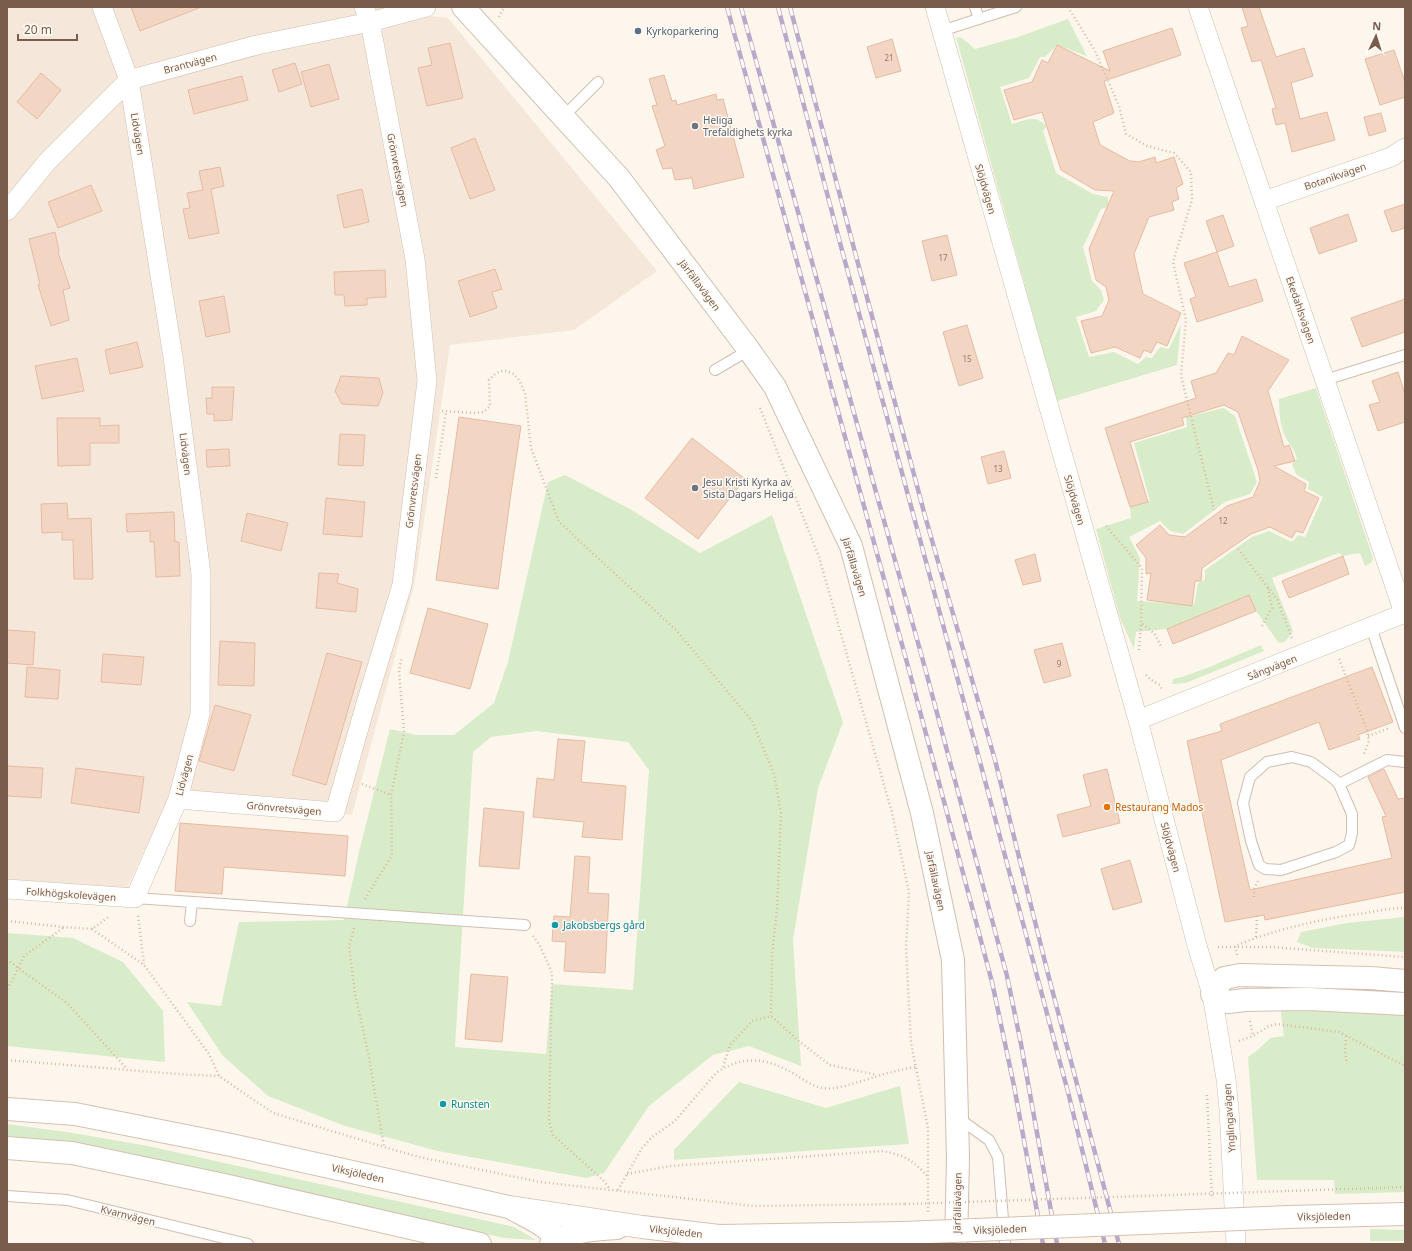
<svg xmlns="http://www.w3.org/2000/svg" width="1412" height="1251" font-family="'Noto Sans',sans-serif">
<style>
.residential{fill:#f5e8da}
.green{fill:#d8ecc9;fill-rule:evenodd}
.building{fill:#f3d5c3;stroke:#e6bba3}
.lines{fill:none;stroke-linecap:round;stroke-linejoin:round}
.service-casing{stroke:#d1beb0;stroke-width:12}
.minor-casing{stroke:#d1beb0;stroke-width:20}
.tertiary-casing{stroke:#d1beb0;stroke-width:24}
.secondary-casing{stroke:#d6c0b0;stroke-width:24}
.path{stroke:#d9b8a5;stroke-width:2.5;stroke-dasharray:1 3;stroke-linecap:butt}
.service{stroke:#fff;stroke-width:10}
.minor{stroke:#fff;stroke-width:19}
.tertiary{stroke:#fff;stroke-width:22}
.secondary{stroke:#fff;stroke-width:22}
.rail-casing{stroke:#b9a8c9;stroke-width:4.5}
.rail{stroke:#fffaf3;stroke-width:3;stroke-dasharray:9;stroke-linecap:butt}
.secondary-bridge-casing{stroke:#d6c0b0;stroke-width:24;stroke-linecap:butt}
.path-bridge{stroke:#d9b8a5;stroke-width:2.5;stroke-dasharray:1 3;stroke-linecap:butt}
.secondary-bridge{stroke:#fff;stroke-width:22}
.service-dot{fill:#5c6f8a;stroke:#fffaf3;stroke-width:1.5}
.worship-dot{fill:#6b7280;stroke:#fffaf3;stroke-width:1.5}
.food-dot{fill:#e8710a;stroke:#fffaf3;stroke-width:1.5}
.culture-dot{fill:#0f9aa8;stroke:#fffaf3;stroke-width:1.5}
.labels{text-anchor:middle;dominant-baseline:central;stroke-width:3;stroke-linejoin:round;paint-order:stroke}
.number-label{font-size:8px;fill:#987a6a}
.service-label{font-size:10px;fill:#4e5e75;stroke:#fffaf3;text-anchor:start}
.street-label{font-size:10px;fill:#7a5c4d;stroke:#fffaf3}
.worship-label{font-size:10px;fill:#5b616d;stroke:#fffaf3;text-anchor:start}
.food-label{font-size:10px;fill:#c56008;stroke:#fffaf3;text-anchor:start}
.culture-label{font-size:10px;fill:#0d838f;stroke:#fffaf3;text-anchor:start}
</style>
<rect width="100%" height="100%" fill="#fdf6ec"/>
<path class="residential" d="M7,7h374l15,17 27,-9 25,3 209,253 -83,59 -124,15 -35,237 -63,233 -183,-18 -43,93 -119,-10z"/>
<path class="green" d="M1068,19l19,37 -30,-11 -12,12h-5l-11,21 -29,9 12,37c15,-4 22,-10 35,2l-4,5 13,42 37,21 15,3v10l-7,2 -18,38 9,34 9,9 3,10 -8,11 -20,6 13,40 25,-5 24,12 8,-7 6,1 8,-11 9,2 12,-25 -4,41 -120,36 -101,-364 6,1 13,11 43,-12z
M1316,388l57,170 -1,4 -7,4 -5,-13 -18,3 -3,-3 -67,25 21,53 -8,11 -6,1 -23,-32 -7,-16 -82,34 -31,3 -2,17 -14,-31 -24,-89 35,-11 -1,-11 20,-6 -16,-58 53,-16 -1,-10 38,-9 11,8 22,66 -7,12 -25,8 -42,32 -13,-3 -10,-10 -31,16 11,21 -3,43 57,4 4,-22 7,-3v-10l47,-33 17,-6 23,11 6,-7 7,2 18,-40 -15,-8 1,-7 -13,-8 -4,-10 5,-5c-3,-10 -5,-11 -10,-19 -7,-12 -8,-28 -8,-41z
M565,475l65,34 70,44 72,-38 71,207 -25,66 -25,152 8,126 -52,-20 -36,9 -64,51 -45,67 -18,5 -148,-27 -93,-25 -77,-30 -45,-40 -36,-54 34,4 18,-84 105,-2 15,-68 31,-123 26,6h38l40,-32 14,-41 40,-180zM536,731l92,11 21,28 -16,220 -81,-6 -6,70 -91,-7 18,-295 18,-15z
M1261,645l3,6 -78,32 -14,1 1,-5 9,-2 25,-9z
M1405,917v35l-92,-4 -16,-6 4,-10 46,-9z
M7,933l66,5 50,24 40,49 2,51 -158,-16z
M1271,982l134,6v8l-134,-6z
M1282,1009l123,6v177l-70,2 -1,-14h-77l-9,-123 11,-8 11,-11 14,-2 -3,-22z
M739,1082l87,26 74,-22 9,58 -235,16v-10z
M7,1124l66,9 75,13 366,81 22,13 -31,-2 -71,-14 -363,-81 -64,-7z
M1370,1229l35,1v11h-35z"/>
<path class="building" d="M131,7h68v1l-59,23z
M1242,7h17l17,50 28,-9 9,28 -22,7 9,36 27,-7 8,28 -43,12 -7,-29 -9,2 -4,-16 4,-1 -15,-48 -9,2 -11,-34 7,-2z
M1172,28l9,27 -77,26 10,32 -21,9 7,23 30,16 9,1 16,-5 1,6 18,-6 9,27 -7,4 3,11 -7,3 2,8 -25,7 -15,37 9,40 38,19 -14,33 -10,-4 -6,11 -7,-3 -4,8 -25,-11 -24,6 -10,-32 21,-5 7,-16 -3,-13 -10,-7 -7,-31 25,-58 -19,-1 -34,-20 -19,-58 -28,8 -10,-30 28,-8 10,-22 6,3 9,-18 53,26 -7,-20z
M892,39l9,32 -25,7 -9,-31z
M450,43l13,55 -36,8 -9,-38 14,-3 -4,-17z
M1394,50l11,32v15l-25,8 -15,-46z
M295,63l7,21 -23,8 -7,-22z
M329,64l10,35 -28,8 -10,-35z
M41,73l20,17 -24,29 -20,-17z
M664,75l8,26 4,-1 1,5 39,-11 1,6 6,-1 21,78 -50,12 -2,-11 -17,2 -3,-12 -9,1 -7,-19 9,-4 -13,-40 5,-1 -8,-26z
M242,76l6,24 -54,14 -6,-24z
M1381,113l5,18 -17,5 -5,-19z
M475,138l20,52 -25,9 -19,-51z
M220,167l4,19 -13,3 8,44 -30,6 -6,-30 7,-1 -3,-15 16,-3 -4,-19z
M91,185l11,26 -44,17 -10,-26z
M362,189l7,33 -25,6 -7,-33z
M1405,204v24l-13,4 -8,-21z
M1348,214l9,27 -38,13 -9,-26z
M1223,215l11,31 -17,6 -11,-31z
M55,232l4,19 -1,1 12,36 -7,2 6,30 -18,6 -13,-41 2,-1 -11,-45z
M947,235l10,40 -25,6 -10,-40z
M1217,252l12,35 27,-8 7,22 -66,21 -7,-23 6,-2 -12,-34z
M495,269l7,20 -10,3 5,16 -27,9 -12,-36z
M385,270l1,27 -19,1v7l-22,1 -1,-11h-9l-1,-23z
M224,296l6,36 -24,5 -7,-36z
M1405,299v33l-43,15 -11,-29z
M967,325l16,53 -24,8 -16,-54z
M1242,336l47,24 -21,31 16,56 5,-2 6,16 -21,5 32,18 -2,7 15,7 -16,35 -7,-2 -4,7 -22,-11 -19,7 -49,34 -1,13h-6l-3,25 -45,-6 4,-27 -5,1v-16l-10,-13 24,-20 9,10 16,2 42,-31 26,-9 7,-16 -2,-11 -20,-58 -14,-7 -42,13 2,7 -54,17 18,60 -18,5 -25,-79 91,-30 -5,-17 25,-8 12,-20 6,2z
M137,342l6,25 -33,7 -5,-24z
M77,358l7,33 -42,8 -7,-33z
M1398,372l7,22v28l-27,9 -9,-26 11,-3 -8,-21z
M341,376l38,2 4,15 -5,13 -36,-2 -7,-13z
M212,387h22l-2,33 -18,1v-7h-7l-1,-16h6z
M459,417l62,9 -10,67 -13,96 -62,-9z
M57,418h43v8l19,-1v18h-29v22l-32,1z
M340,434l25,1 -2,31 -25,-1z
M692,438l53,41 -47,60 -53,-41z
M229,449l1,17 -23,1 -1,-17z
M1004,451l7,27 -23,6 -7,-27z
M326,498l39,4 -3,35 -39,-3z
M67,503l1,16 23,-1 2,61h-19l-1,-39h-11v-8l-20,1 -1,-29z
M174,512l1,30h4l1,34 -24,1 -2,-35h-4v-11l-23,1 -1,-18z
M247,513l41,10 -7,28 -40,-10z
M1035,554l6,27 -18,4 -8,-25z
M1343,556l6,18 -60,24 -7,-17z
M319,573l20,1 -2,9 21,6 -2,23 -40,-4z
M1249,595l7,16 -83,33 -6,-15z
M428,608l60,16 -18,65 -60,-16z
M7,630l28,2 -2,33 -26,-2z
M220,641l35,2 -1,43 -36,-1z
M1062,643l9,33 -27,7 -10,-33z
M327,653l35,9 -36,123 -34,-10z
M103,654l41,3 -3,28 -40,-3z
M27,667l33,3 -2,29 -33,-2z
M1372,667l21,55 -35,13 2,4 -31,11 -10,-28 -98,38 29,130 142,-32 -10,-41 4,-1 -18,-39 16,-8 14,30 7,-1v94l-140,28 -1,-5 -39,7 -38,-181 35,-10 -2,-7z
M215,705l36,10 -17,56 -35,-10z
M558,739l27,2 -4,41 45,4 -4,54 -40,-3 2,-15 -51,-5 4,-39 17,2z
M7,766l36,2 -2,30 -34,-2z
M76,768l68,9 -5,36 -68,-10z
M1107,769l13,54 -57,14 -6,-22 34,-9 -8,-31z
M484,808l40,4 -5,57 -40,-3z
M180,823l168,13 -3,40 -121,-9 -2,27 -47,-3z
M575,856l15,1 -2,36 21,1 -4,79 -41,-2 2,-29 -14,-1 2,-25 16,1z
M1130,860l12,42 -29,8 -12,-41z
M471,974l37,3 -6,65 -37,-3z"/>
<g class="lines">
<defs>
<path id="service" d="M975,7l4,12
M941,31l75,-24
M563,117l35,-35
M715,370l34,-20
M1325,380l80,-25
M1371,627l34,101
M1292,757l19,5 23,17 5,5 13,30v19l-3,12 -13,7 -55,18 -16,-1 -6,-4 -8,-24 -8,-38 7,-26 17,-15z
M1339,784l48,-24 18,2
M135,898l390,27
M190,921l2,-19
M958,1118l31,22 9,17 7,87
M7,1196l60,4 181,44"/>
<path id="minor" d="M935,7l203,713 60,229 14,45 14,85 3,30 7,135
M1198,7l206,606
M1264,201l127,-44 14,-9
M7,211l40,-49 82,-82 128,-35 113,-23 56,-15
M1138,720l267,-107
M178,799l157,13 29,-102 38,-125 25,-204 -12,-122 -45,-237 -6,-15
M7,889l128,9 43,-99 22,-85 1,-140 -28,-217 -44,-277 -27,-73"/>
<path id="tertiary" d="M463,7l156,171 130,172 26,37 76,159 71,267 31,147 5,198 -2,86
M511,1208c17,10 39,18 50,36
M551,1244c21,-14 42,-14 66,-16"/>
<path id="secondary" d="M1405,981l-34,-3 -131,-3 -16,3 -12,16 16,8 17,-2 64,-1 96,5
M7,1109l68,5 156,31 278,62 133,20 77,9 185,-3
M7,1148l65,5 152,32 256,59
M1288,1217l117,-3"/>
</defs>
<use href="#service" class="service-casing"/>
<use href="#minor" class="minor-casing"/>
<use href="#tertiary" class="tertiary-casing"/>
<use href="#secondary" class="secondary-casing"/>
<path class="path" d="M1068,7l26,42 25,57 7,28 21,12 27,7 17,19 1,28 -19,62 13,58 -5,56 33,134
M499,17l5,-10
M760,408l59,149 73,256 17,79 -3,56 5,95 17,85v84
M442,411l32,2 10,-1 6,-6 -1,-26 6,-6 6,-3h6l7,3 5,6 6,13 6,55 28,74 117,108 76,91 22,53 7,39 -4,97 -5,44 -1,62
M436,478l10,-66
M1106,526l36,42 -1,55 13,10 8,15
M1238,549l39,50 15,39
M1262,626l10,-18 -4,-20
M1139,650l2,-26
M1339,659l28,71 2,11 -5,13
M1146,675l5,5 9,5 2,5
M1368,736l22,-8
M362,784l29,11
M1254,897v-8l4,-8
M365,899l27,-44 -1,-60 13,-63 -5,-61 3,-14
M138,916l6,48
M7,921l57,6 28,2 18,-13
M354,928l-5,19 6,47 13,58 16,95
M92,929l52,36 65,89 10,22 54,37 111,34 35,10 121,25 214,24 151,-2
M533,936l7,10 12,27 -3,149 4,13 50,45 7,9
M1256,937l1,-21
M1218,947h52l135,10
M1237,955l-2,-9c41,-17 86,-27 130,-33 13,-2 27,-5 40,-5
M7,959l11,9 49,35 60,66
M7,989l6,-10 11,-23 39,-28
M1250,1021l3,15
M1346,1036l-1,15 2,13
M1239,1041l14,-5 16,-10 8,-2 62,8 66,34
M7,1060l170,14 42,2
M723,1067l7,-22 22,-24 19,-5 30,27 29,22 47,10
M1207,1095l5,104
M627,1174l43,-8 213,-15c23,5 30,9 46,27
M618,1190l24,-42 10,-11 23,-16 41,-48c28,-19 52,-15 80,2 8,5 18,12 27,13 14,2 27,-4 39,-7 18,-6 35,-11 54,-14
M1288,1191l117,-4"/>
<use href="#service" class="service"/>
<use href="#minor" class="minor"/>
<use href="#tertiary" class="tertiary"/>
<use href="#secondary" class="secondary"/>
<defs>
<path id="rail" d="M727,7l182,663 83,312 22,104 29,158
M741,7l184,661 82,308 14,68 36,200
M778,7l65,247 137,508 89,334 36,148
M790,7l135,509 70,244 53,214 71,270"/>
</defs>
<use href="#rail" class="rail-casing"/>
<use href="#rail" class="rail"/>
<defs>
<path id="secondary-bridge" d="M904,1233l384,-16"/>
</defs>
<use href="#secondary-bridge" class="secondary-bridge-casing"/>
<path class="path-bridge" d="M905,1204l383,-13"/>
<use href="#secondary-bridge" class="secondary-bridge"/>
</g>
<circle class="service-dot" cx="638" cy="31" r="4"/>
<g class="worship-dot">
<circle cx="695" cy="126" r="4"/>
<circle cx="695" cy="488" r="4"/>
</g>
<circle class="food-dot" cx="1107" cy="807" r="4"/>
<g class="culture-dot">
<circle cx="555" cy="925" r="4"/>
<circle cx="443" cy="1104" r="4"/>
</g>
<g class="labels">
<g class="number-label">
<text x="889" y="57">21</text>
<text x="943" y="257">17</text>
<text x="967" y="358">15</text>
<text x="998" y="468">13</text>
<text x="1223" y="520">12</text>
<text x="1059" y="663">9</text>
</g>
<g class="service-label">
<text x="646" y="31">Kyrkoparkering</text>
</g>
<g class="street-label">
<text transform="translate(190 63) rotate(-15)">Brantvägen</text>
<text transform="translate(138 134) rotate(81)">Lidvägen</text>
<text transform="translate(398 170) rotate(79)">Grönvretsvägen</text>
<text transform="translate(1335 176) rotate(-19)">Botanikvägen</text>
<text transform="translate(986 189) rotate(74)">Slöjdvägen</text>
<text transform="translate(700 285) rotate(53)">Järfällavägen</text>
<text transform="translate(1301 310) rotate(71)">Ekedahlsvägen</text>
<text transform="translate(186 454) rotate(83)">Lidvägen</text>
<text transform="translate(413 491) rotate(-83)">Grönvretsvägen</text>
<text transform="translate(1075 500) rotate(74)">Slöjdvägen</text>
<text transform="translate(855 567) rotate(73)">Järfällavägen</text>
<text transform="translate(1272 667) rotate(-22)">Sångvägen</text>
<text transform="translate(184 775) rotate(-75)">Lidvägen</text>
<text transform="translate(284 808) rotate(5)">Grönvretsvägen</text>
<text transform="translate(1171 847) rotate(75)">Slöjdvägen</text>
<text transform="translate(936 881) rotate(78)">Järfällavägen</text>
<text transform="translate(71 894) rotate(4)">Folkhögskolevägen</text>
<text transform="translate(1229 1118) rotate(-94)">Ynglingavägen</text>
<text transform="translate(358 1173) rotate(13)">Viksjöleden</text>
<text transform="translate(957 1203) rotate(-89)">Järfällavägen</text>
<text transform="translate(128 1215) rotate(14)">Kvarnvägen</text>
<text transform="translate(1324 1216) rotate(-1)">Viksjöleden</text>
<text transform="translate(1000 1229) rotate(-2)">Viksjöleden</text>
<text transform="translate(676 1231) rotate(6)">Viksjöleden</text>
</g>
<g class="worship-label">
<text x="703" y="120">Heliga<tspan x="703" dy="12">Trefaldighets kyrka</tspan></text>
<text x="703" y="482">Jesu Kristi Kyrka av<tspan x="703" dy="12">Sista Dagars Heliga</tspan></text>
</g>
<g class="food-label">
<text x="1115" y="807">Restaurang Mados</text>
</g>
<g class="culture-label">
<text x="563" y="925">Jakobsbergs gård</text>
<text x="451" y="1104">Runsten</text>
</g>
</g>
<rect width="1412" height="1251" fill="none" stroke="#7a5c4d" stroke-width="16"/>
<g transform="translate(1376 36) rotate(4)" stroke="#fffaf3" stroke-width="3" paint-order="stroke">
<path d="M0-3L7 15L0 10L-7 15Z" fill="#7a5c4d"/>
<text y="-6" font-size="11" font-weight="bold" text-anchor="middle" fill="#7a5c4d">N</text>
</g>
<path d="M18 34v6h59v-6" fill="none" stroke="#7a5c4d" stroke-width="2"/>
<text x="24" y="34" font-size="12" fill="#7a5c4d" stroke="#fffaf3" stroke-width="3" paint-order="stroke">20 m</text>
</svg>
